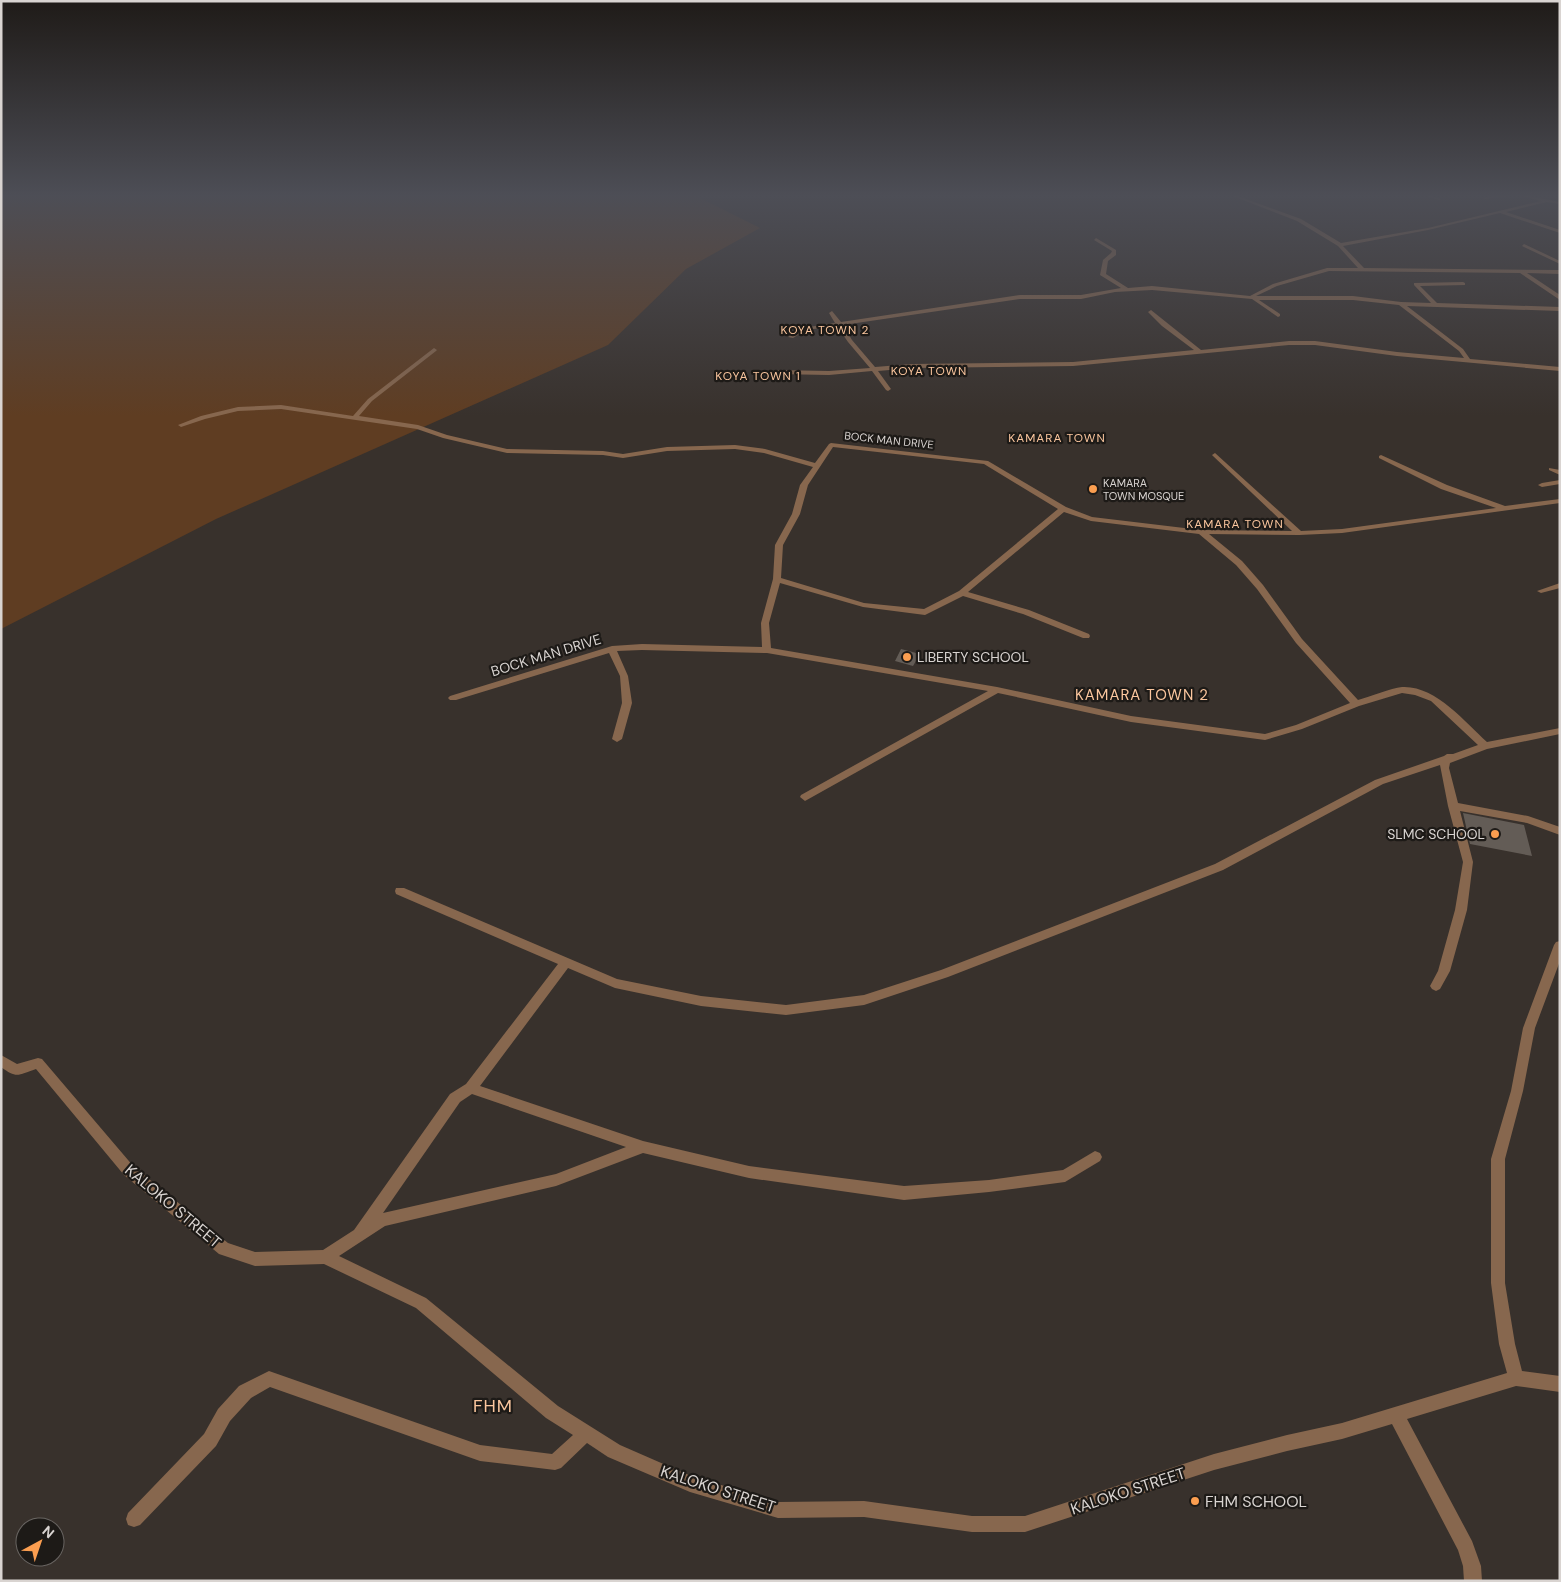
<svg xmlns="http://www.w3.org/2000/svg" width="1561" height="1582" font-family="'DM Sans',sans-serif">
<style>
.green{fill:#5f3d22}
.building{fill:#635c56}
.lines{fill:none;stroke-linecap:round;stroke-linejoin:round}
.minor{fill:#87674e;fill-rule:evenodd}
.poi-dot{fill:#fb9e50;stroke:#1d1a17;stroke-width:2}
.labels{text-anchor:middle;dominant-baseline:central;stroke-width:4.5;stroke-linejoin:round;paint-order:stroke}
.far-street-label{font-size:11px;fill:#d9d4d1;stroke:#1d1a17}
.far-poi-label{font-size:11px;fill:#d9d4d1;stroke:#1d1a17;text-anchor:start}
.far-neighbourhood-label{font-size:12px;letter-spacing:1px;fill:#fbc69e;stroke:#1d1a17}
.street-label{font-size:14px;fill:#d9d4d1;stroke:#1d1a17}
.poi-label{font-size:14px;fill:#d9d4d1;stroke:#1d1a17;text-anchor:start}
.neighbourhood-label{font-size:15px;letter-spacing:1px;fill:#fbc69e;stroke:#1d1a17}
.near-street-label{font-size:16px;fill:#d9d4d1;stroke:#1d1a17}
.near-poi-label{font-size:16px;fill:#d9d4d1;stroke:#1d1a17;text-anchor:start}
.near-neighbourhood-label{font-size:18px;letter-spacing:1px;fill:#fbc69e;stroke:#1d1a17}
</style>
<rect width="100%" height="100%" fill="#38312c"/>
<path class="green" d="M1,195h693l66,33 -74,41 -78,76 -392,174 -215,110z"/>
<path class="building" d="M901,649l19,5 -7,12 -18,-5z
M1463,813l61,12 8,31 -62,-12z"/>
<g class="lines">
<path class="minor" d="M1230,195h5l66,24 40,24 87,-15 113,-27 -24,-6 -33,4 2,-2 38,-2 36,7v2l-13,-2 -41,10 54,18v3l-60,-20 -72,17 -85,16 21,22 196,2v4l-33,-1 33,22v5l-40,-27 -191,-2 -52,15 -21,10h97l48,6 30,1 -17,-18v-2l49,-1 2,1v2l-45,1 17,17 123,4v4l-153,-5 56,43 7,10 90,8v4l-163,-15 -82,-11h-26l-216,21 -161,2 -34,3 13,18 -3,2 -2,-1 -14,-19 -43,4 -53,-1 -3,-2 3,-2 53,1 41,-3 -22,-26 -11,-16 -31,4 -13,8 -5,-1 14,-9 33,-5 -6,-10 3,-2 9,11 179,-27h61l40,-7 -21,-13 3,-15 8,-7 1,-2 -18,-11 2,-2 20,12v5l-8,6 -2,13 22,14 24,-2 98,10 23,-12 54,-16h31l-20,-22 -41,-25zM1152,290l100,9 26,18 2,-1v-2l-21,-14h94l46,5 60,46 5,7 -67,-6 -82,-11h-26l-88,9 -50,-40 -3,2 14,14 32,24 -121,12 -161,2 -37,3 -23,-27 -9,-15 177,-26h61l34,-7z
M1423,195h5l13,4 -2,1z
M1524,244l36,17v3l-38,-18z
M434,348l3,2 -1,1 -64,50 -13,15 59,9 29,10 60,14 96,2 20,3 44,-7 68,-2 30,4 50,14 14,-19 2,-1 157,18 78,46 26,10 109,13 91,1 -79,-75 -1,-1 3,-2 86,78 41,-2 154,-21 -55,-19 -62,-31v-2l2,-1 66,30 58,21 55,-7v4l-218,30 -43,2 -90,-1 33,27 21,24 39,54 56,61c12,-3 33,-12 44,-13 33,-2 63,35 85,55l73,-14v6l-73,15 -37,14 -1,5 9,35 70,13 32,11v8l-33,-12 -67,-12 13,51 -6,48 -17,61 -10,18 -4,2 -4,-2 -2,-3 8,-15 17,-61 8,-48 -15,-56 -8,-41 -57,19 -160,86 -275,107 -84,28 -78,10 -85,-9 -86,-18 -47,-20 -88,118 163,55 106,25 155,20 85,-6 74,-10 32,-19 5,2 2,4 -2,4 -35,21 -76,10 -85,8 -155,-22 -106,-25 -87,33 -171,40 -46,30 87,42 132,108 62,39 71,31 87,26 86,-1 108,15h53l189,-62 73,-19 55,-12 165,-50 -8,-29 -8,-61v-124l20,-68 12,-63 31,-83 2,-3 4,-1v20l-25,67 -12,63 -18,68v124l10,61 7,27 38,5v16l-44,-6 -109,33 65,122 9,25 1,15h-18l-1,-15 -5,-16 -66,-126 -50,15 -55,12 -73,19 -189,62h-53l-108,-15 -86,1 -88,-26 -82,-35 -21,-14 -26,25 -6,2 -75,-9 -210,-74 -19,11 -21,23 -14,25 -76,79 -6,2 -6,-2 -2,-6 2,-6 76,-79 14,-25 21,-23 30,-15 211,74 72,9 21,-19 -27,-17 -130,-110 -92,-44 -69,2 -36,-12 -95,-79 -88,-106c-18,6 -19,10 -35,-2v-12l16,9 21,-6 4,1 92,108 94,76 27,9 68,-2 31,-20 96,-136 16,-10 92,-120 -162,-70 -1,-3 1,-3h8l213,91 84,17 85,9 78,-10 77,-25 274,-106 160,-84 69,-24 3,-2h6l25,-9 -47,-44 -16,-6 -13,-2 -43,13 -57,23 -37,11 -134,-18 -133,-29 -193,108 -5,-4 1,-2 187,-104 -221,-38 -125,-3 -25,1 11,25 4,27 -10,36 -5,3 -5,-3 10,-36 -2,-27 -11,-23 -153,47h-6l-2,-2 2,-2 162,-50 30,-2 120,3 -1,-24 12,-44 2,-34 17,-31 8,-29 13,-18 -49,-14 -29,-4 -68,2 -44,7 -20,-3 -96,-2 -64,-15 -26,-9 -136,-20 -43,2 -33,8 -24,8 -3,-2 23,-9 37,-9 43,-2 72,11 15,-17zM833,447l151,17 74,45 -99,82 -35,18 -60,-6 -83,-25 2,-33 17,-31 8,-29zM1064,512l27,9 108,13 37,31 21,24 39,54 54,60 -54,22 -31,9 -134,-18 -134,-29 -226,-39 -2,-25 11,-40 83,24 62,8 38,-19 60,18 60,24h6l1,-2 -1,-2 -60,-24 -61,-18zM472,1094l154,53 -70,27 -173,39 77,-111z
M1549,468l11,2v5l-11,-5z
M1560,480v4l-18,3 -4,-2 4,-2z
M1560,583v5l-19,5 -4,-2z"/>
</g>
<linearGradient id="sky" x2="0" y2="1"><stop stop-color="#1f1b18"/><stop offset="0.47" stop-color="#4d4e56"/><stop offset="1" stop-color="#4d4e56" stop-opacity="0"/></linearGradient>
<rect width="1561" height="416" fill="url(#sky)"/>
<g class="poi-dot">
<circle cx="1093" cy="489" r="5"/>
<circle cx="907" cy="657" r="5"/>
<circle cx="1495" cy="834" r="5"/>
<circle cx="1195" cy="1501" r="5"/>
</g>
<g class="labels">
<g class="far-street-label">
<text transform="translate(889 440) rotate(6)">BOCK MAN DRIVE</text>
</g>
<g class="far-poi-label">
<text x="1103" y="483">KAMARA<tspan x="1103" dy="13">TOWN MOSQUE</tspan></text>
</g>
<g class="far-neighbourhood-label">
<text x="825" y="330">KOYA TOWN 2</text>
<text x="929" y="371">KOYA TOWN</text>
<text x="758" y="376">KOYA TOWN 1</text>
<text x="1057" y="438">KAMARA TOWN</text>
<text x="1235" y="524">KAMARA TOWN</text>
</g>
<g class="street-label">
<text transform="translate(546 655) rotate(-17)">BOCK MAN DRIVE</text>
</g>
<g class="poi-label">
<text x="917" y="657">LIBERTY SCHOOL</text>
<text x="1485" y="834" text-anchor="end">SLMC SCHOOL</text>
</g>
<g class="neighbourhood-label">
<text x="1142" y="695">KAMARA TOWN 2</text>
</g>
<g class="near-street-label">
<text transform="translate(173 1206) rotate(40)">KALOKO STREET</text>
<text transform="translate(718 1489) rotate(18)">KALOKO STREET</text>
<text transform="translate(1128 1491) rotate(-18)">KALOKO STREET</text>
</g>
<g class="near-poi-label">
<text x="1205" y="1501">FHM SCHOOL</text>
</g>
<g class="near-neighbourhood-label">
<text x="493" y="1406">FHM</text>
</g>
</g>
<rect width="1561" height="1582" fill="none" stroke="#d9d4d1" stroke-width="5"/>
<g transform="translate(40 1542) rotate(40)"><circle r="24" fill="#1d1a17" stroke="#686461"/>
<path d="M0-4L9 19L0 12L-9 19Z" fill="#fb9e50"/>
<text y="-8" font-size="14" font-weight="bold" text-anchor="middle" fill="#d9d4d1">N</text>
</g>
</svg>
